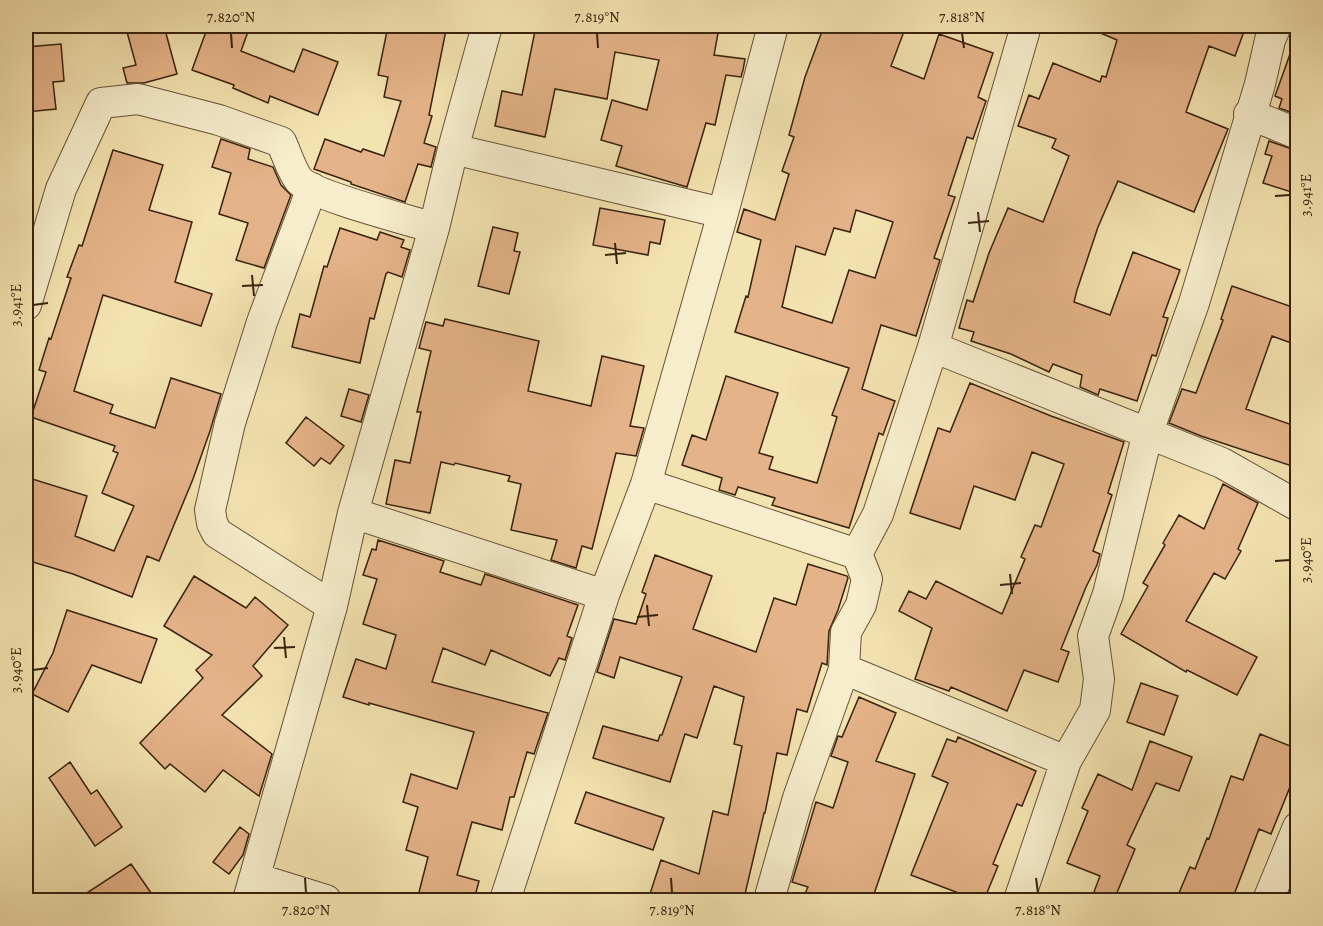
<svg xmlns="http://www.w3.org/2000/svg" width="1323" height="926" font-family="Alegreya,serif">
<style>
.building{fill:#e5b389;stroke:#38220c;stroke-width:1.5;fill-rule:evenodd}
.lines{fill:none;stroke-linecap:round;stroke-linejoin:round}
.minor-casing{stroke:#675235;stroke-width:32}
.minor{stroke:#f7edcc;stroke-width:30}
.ticks{fill:none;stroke:#38220c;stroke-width:2}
.neatline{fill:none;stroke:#38220c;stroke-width:2}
.ticks-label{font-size:15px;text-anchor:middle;fill:#38220c}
</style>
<rect width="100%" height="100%" fill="#f3e3b0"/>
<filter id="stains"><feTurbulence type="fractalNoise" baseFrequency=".00333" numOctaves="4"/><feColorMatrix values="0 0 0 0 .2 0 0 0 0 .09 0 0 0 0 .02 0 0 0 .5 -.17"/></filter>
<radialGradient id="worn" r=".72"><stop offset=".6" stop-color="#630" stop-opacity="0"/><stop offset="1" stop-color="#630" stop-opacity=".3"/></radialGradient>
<path class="building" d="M151,26h13l13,48 -33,9h-17l-4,-15 13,-3 -9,-33z
M208,26h42l-9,25 53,21 9,-23 35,13 -20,53 -48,-19 -2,7 -35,-15 1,-3 -42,-15z
M388,26h35l23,4 -17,85 3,1 -8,27 12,4 -5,20 -13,-3 -13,38 -54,-18v-2l-37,-13 11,-30 36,13 2,-3 21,7 17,-55 -17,-4 4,-20 -10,-2z
M536,26h169l14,2 -5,27 31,4 -2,11 -2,7 -15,-2 -11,50 -9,-2 -19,64 -71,-21 6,-20 -21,-6 11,-40 35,10 12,-50 -44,-8 -8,47 -52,-10 -10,48 -50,-11 7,-35 20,4z
M824,26h82l-15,40 33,13 15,-45 54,19 -15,44 8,4 -13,38 -6,-2 -19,58 7,2 -21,61 6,2 -24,76 -35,-11 -19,64 33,12 -12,34 -4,-2 -30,95 -77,-23 3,-7 -37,-11 -3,8 -16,-5 3,-12 -40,-13 10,-30 14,5 20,-64 52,17 -19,60 14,4 -4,12 48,14 20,-66 -5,-2 17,-47 -114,-36 11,-36 2,1 13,-57 -24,-8 7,-23 31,11 14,-46 -7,-3 12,-34 -5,-2 16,-58zM856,210l37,12 -18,56 -26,-8 -17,53 -50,-16 14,-61 29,9 9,-27 16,4z
M1084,26h162l-11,30 -26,-10 -23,66 42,17 -34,83 -76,-31 -20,46 -21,63 -3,12 36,13 23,-63 47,18 -17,47 5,1 -12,38 -4,-1 -15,46 -37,-12 -2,6 -18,-8 2,-12 -29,-11 -4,8 -38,-18 -40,-13 3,-9 -15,-4 8,-28 6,2 16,-49 19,-45 35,14 26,-66 -17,-8 4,-9 -38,-13 11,-31 10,4 14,-36 47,19 2,-6 4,1 11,-37z
M1295,40l3,1v74l-19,-7 3,-9 -7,-3z
M61,44l3,37 -11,1 3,27 -30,3v-65z
M221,139l29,10 -2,10 25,8 8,18 10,10 -27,73 -28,-8 12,-37 -29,-9 12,-41 -19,-6z
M1269,141l29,10v43l-35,-11 9,-27 -7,-2z
M113,150l50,15 -14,45 43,12 -17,60 37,12 -11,32 -98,-31 -29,96 39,14 -3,8 45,15 16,-50 50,16 -11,37 -17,48 -34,82 -12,-5 -15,41 -59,-23 -47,-14v-83l61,19 -12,40 39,15 20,-45 -32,-13 16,-40 -5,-2 2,-5 -84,-29 15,-45 -7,-2 10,-32 2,1 20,-61 -4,-1 12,-32 3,1z
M600,208l65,12 -5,24 -10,-2 -2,13 -55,-10z
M493,227l25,6 -4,18 6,1 -11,42 -31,-8z
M340,228l37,12 3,-8 24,8 -3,7 9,3 -8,27 -14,-5 -2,2 -12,45 -4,-1 -10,45 -68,-16 8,-33 10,3 14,-51 3,1z
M1232,286l66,23v23l-4,12 -22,-8 -26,73 52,18v41l-97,-32 -32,-13 13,-34 14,4 27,-73 -2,-1z
M445,319l94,22 -11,50 63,15 11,-50 42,10 -14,60 14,2 -8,28 -20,-3 -24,96 -10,-3 -6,22 -25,-8 6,-20 -46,-10 10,-46 -13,-3 2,-5 -55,-13 -1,2 -13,-3 -11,51 -44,-9 9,-44 15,3 11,-51h-4l14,-61 -12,-3 7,-26 17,4z
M970,383l81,33 73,26 -16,51 4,2 -19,56 7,3 -3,11 -11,22 -25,62 8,3 -11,30 -34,-12 -17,41 -56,-24 -2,4 -34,-12 17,-51 -33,-17 10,-20 17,8 10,-18 66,33 23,-55 -4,-2 14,-32 6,2 23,-63 -32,-12 -17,48 -41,-14 -14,43 -50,-16 28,-85 12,4z
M349,389l20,6 -8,27 -20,-6z
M306,417l38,29 -14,18 -9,-6 -7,8 -28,-23z
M1223,484l35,19 -20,46 3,2 -16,28 -11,-6 -28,48 71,36 -20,38 -50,-25 -1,2 -65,-38 27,-48 -5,-3 22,-38 -2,-2 16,-28 25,14z
M378,540l66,21 -4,11 41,13 4,-11 93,31 -11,31 5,2 -7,22 -6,-2 -9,18 -59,-26 -6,15 -42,-17 -11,34 116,31 -14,41 -7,-2 -13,45h-4l-8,33 -30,-8 -15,53 22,6 -5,19h-57l11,-43 -22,-7 12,-43 -15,-5 8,-28 46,15 17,-57 -105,-29v2l-26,-8 13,-38 30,10 10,-34 -33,-11 14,-45 -14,-4 9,-26 4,1z
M655,555l57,21 -19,53 63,23 18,-54 22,7 12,-41 39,12 1,2 -10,32 -9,21 -2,34 -5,-2 -15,49 -10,-3 -10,46 -10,-2 -12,60h-1l-19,81 -5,-1 -3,7h-89l13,-40 38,14 14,-63 15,4 14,-69 -8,-2 10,-47 -30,-11 -17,52 -12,-4 -15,48 -77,-24 10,-32 55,15 2,-6h2l20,-58 -62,-20 -6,21 -17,-6 17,-53 22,5 10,-30 -4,-2z
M194,576l52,32 9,-11 33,28 -35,41 9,10 -40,39 50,39 -13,42 -36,-26 -18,22 -35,-28 -5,5 -25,-26 63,-65 -7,-8 16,-15 -48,-29z
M67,610l90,29 -16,44 -49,-18 -24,47 -36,-18 21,-41z
M1141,683l37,13 -14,39 -37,-13z
M859,697l37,16 -20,48 39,13 -43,126h-70l6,-13 -16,-5 24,-80 17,6 15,-46 -17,-6 7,-20 4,1z
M1260,734l38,15v18l-27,67 -12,-5 -27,71h-56l14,-33 5,2 12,-31 2,1 22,-63 12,4z
M958,737l78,34 -14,35 -5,-2 -24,60 5,2 -14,34h-7l-66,-25 37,-92 -16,-7 15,-37 9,3z
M1150,741l42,16 -13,34 -23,-8 -29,62 8,4 -21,51h-23l9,-24 -33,-13 21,-52 -6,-3 16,-34 34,16z
M70,762l21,32 6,-4 25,37 -27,19 -46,-68z
M586,792l78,26 -11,32 -78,-27z
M240,827l9,7 -6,21 -14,19 -16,-12z
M131,864l25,36h-80z"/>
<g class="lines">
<defs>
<path id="minor" d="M1249,114l49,20
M453,149l270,64
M312,188l-50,134 -32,101 -20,87 2,13 5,10 115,73
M26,305l35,-116 40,-86 37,-4 81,21 62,22c5,10 11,30 18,38 14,16 110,40 135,48
M933,347l289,116 76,43
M646,484l211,70
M353,513l251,82
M844,669l222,92
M255,878l71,22
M248,900l84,-294 21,-93 81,-285 19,-79 34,-123
M505,900l99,-305 42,-111 77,-271 50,-187
M769,900l29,-102 46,-129 2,-37 15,-27 6,-26 -10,-25 21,-40 55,-167 93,-321
M1019,900l47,-139 29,-51 4,-31 -6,-43 15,-42 40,-162 46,-129 66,-219 10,-44 6,-14
M1268,900l30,-73"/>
</defs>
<use href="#minor" class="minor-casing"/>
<use href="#minor" class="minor"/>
</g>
<path class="ticks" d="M231,33l1,15M597,33l1,15M962,33l2,15M1275,196l15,-1M978,212l2,20M968,223l21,-2M615,243l2,21M605,255l21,-2M252,275l2,21M242,286l21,-1M33,305l15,-2M1275,561l15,-1M1010,574l2,20M1000,585l21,-2M647,605l2,21M637,617l21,-2M284,637l2,21M274,648l21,-1M33,670l15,-2M305,878l1,15M671,878l1,15M1036,878l2,15"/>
<rect width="1323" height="926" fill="none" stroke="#f3e3b0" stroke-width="66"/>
<rect x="33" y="33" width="1257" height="860" class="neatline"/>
<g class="ticks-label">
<text x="231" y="22">7.820°N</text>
<text x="597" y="22">7.819°N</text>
<text x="962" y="22">7.818°N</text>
<text transform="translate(1306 195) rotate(-90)" y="5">3.941°E</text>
<text transform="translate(16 305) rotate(-90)" y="5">3.941°E</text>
<text transform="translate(1306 560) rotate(-90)" y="5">3.940°E</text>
<text transform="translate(16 670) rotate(-90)" y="5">3.940°E</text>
<text x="306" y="915">7.820°N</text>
<text x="672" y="915">7.819°N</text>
<text x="1038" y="915">7.818°N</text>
</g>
<rect width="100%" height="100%" filter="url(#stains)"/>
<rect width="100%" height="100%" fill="url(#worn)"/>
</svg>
